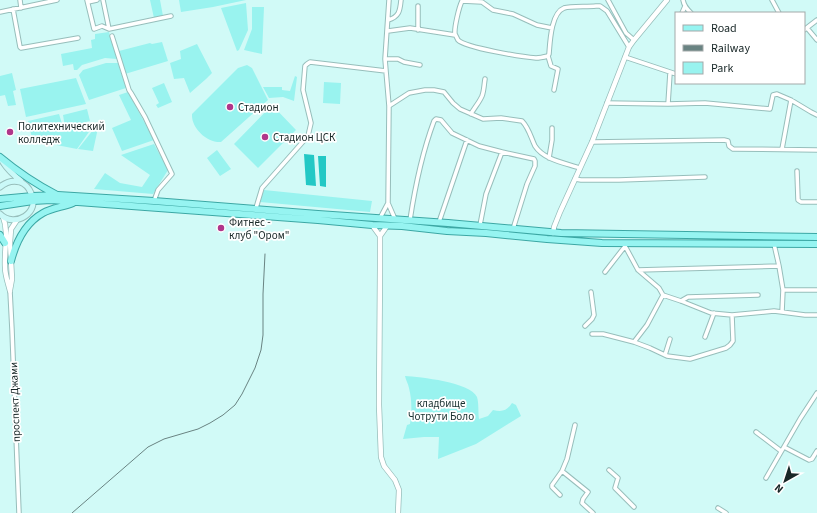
<svg xmlns="http://www.w3.org/2000/svg" width="817" height="513" font-family="'Source Sans 3',sans-serif">
<style>
.green{fill:#99f3ef}
.water{fill:#23c8c5}
.lines{fill:none;stroke-linecap:round;stroke-linejoin:round}
.minor-casing{stroke:#97bebb;stroke-width:5.5}
.tertiary-casing{stroke:#97bebb;stroke-width:6}
.secondary-casing{stroke:#97bebb;stroke-width:7}
.primary-casing{stroke:#3ca7a4;stroke-width:8}
.minor{stroke:#fff;stroke-width:3.5}
.tertiary{stroke:#fff;stroke-width:4.5}
.secondary{stroke:#caf9f8;stroke-width:5}
.primary{stroke:#96f4f1;stroke-width:6}
.rail{stroke:#698382;stroke-width:1}
.poi-dot{fill:#b0368a;stroke:#fff;stroke-width:1.5}
.labels{text-anchor:middle;dominant-baseline:central;stroke-width:3.5;stroke-linejoin:round;paint-order:stroke}
.poi-label{font-size:11px;fill:#182727;stroke:#fff;text-anchor:start}
.street-label{font-size:11px;fill:#182727;stroke:#fff}
.park-label{font-size:11px;fill:#18302f;stroke:#fff}
</style>
<rect width="100%" height="100%" fill="#d1faf7"/>
<path class="green" d="M150,0h10l3,16 -9,2z
M179,0h67l-33,7 -32,5z
M246,3l2,27 -9,20 -2,1 -16,-43z
M252,7h12l-2,47 -18,-4 8,-21z
M109,32l8,27 -12,-1 -23,7 -5,5h-3l-1,-6 -10,2 -2,-12 31,-6 -1,-8 4,-1v-5z
M162,42l6,19 -43,13 -6,-23 31,-8 2,1z
M197,44l15,29 -6,6 -16,14 -6,-15 -10,1 -4,-16 11,-4 -1,-8z
M106,63h12l8,25 -37,12 -10,-25 4,-5z
M247,65l5,3 16,32 -47,42c-14,1 -30,-14 -29,-28l46,-46z
M12,73l4,17 -3,1 3,14 -8,1 -3,-11 -5,1v-20z
M295,76l2,1 -3,24 -11,-4 -14,1 -6,-11h19v3l8,1z
M76,78l10,26 -60,13 -6,-28z
M324,82l17,1 -1,21 -17,-1z
M164,83l8,19 -14,6 -2,-3 3,-2 -7,-15z
M128,92l26,48 -32,11 -10,-23 19,-8 -12,-25z
M272,105l24,25 -38,38 -24,-24z
M87,109l3,12 -25,6 -2,-12z
M59,114l5,16 26,-6 1,5 -14,20 -41,-8 -4,-3 -4,-17z
M98,128l-5,23 -15,-2 15,-19z
M154,144l14,26 -15,24 -59,-5 11,-16 15,10 22,4 8,-12 -29,-20z
M217,150l14,19 -11,7 -13,-18z
M264,190l108,11 -2,11 -110,-10z
M405,376c15,1 65,6 72,21 2,6 1,16 2,22l9,-3 5,-6c9,2 14,1 19,-7l4,2 5,11 -45,28 -38,15 1,-22h-15l-21,2 4,-14 3,-1c2,-11 2,-24 -1,-36 -1,-5 -3,-7 -4,-12z"/>
<path class="water" d="M304,154l10,1 2,31 -10,-1z
M318,156h8v31l-6,-1z"/>
<g class="lines">
<defs>
<path id="minor" d="M20,0l1,8
M87,0l7,29 8,-3 7,3 62,-13
M103,0l6,29
M389,0l-4,59 4,47 -1,97 7,16
M608,0l18,33 8,7
M683,0c1,6 4,9 8,13
M772,0l7,13
M88,2l9,-2
M418,6v24
M13,9l7,38 1,1 57,-10
M0,12l57,-12
M682,13l3,-7
M388,20c11,-3 12,-9 13,-20
M552,28l-15,-3 -24,-11 -20,-4 -11,-8 -20,-1c-3,6 -8,27 -7,33 1,2 2,4 3,6 8,8 65,17 78,18 4,0 8,-1 12,-2l1,-2c1,-12 2,-41 15,-46 7,-2 23,-1 32,-2h4l7,5 22,36
M807,28l10,12
M804,30l13,-10
M388,31l22,-3 45,7
M112,36l17,54 2,3 14,24 27,57 -14,16 -4,11
M548,56l3,10 7,3 -4,21
M625,57l51,17
M385,59h13l6,3 16,3
M607,103l61,1 37,-1 65,6 3,-14 4,-1 14,6 20,12 6,3
M668,104l2,-31
M389,106l20,-13 16,-3h9l10,2 9,11 7,6 23,10 18,-1 21,3c7,7 9,17 13,25 9,14 30,17 45,22
M471,114c3,-6 8,-11 11,-18 2,-5 2,-11 3,-17
M592,142l132,-2 4,1 1,5 4,3 84,1
M782,149l9,-49
M549,158l3,-18v-12
M797,171l1,29 3,2h16
M575,179l6,1h38l86,-3
M256,208l6,-20 46,-52 3,-13 -8,-33 2,-24 2,-2 3,-2 76,9
M380,218l8,-15
M410,220c5,-33 12,-67 24,-99l2,-2 5,1 11,13 27,13 23,6 32,7 1,2v5l-8,18 -14,45
M439,222l28,-82
M480,225l6,-31 16,-42
M774,244l5,22
M638,270l141,-4 4,24 -1,22
M605,272l21,-27
M783,290h34
M10,291l2,39 7,183
M681,301l7,-4 70,-2
M732,315l42,-4 31,4h12
M585,326l7,-7 2,-4 -3,-23
M592,334h11l31,8 16,6 17,8 23,3 36,-11 4,-3 3,-4 -1,-26 -21,-2 -30,-12 -18,-6 -4,-7 -21,-18 -13,-24
M705,337l9,-24
M634,342l13,-17 16,-30
M665,355l5,-16
M575,425l-8,34 -5,12 26,21 -5,7 -1,4 11,10
M756,432l25,19
M784,447l25,13 3,-1 5,-8
M609,470l9,8 -3,10 19,19
M766,478l34,-59 17,-26
M560,495l-8,-8v-2l10,-14
M718,508l8,5"/>
<path id="tertiary" d="M3,217c6,15 1,33 2,50 0,8 3,16 5,24
M372,225l8,11v32l-1,137 2,52 3,9 11,14 4,10 -1,23
M553,233l1,-6 6,-15 32,-70 37,-95 5,-7 33,-40
M380,236l7,-10
M10,290l2,-11 -2,-37 1,-13 6,-9"/>
<path id="secondary" d="M1,159c5,9 11,15 20,22
M0,187c6,-5 13,-7 20,-5 6,2 9,6 11,11 10,19 -16,36 -31,21"/>
<path id="primary" d="M0,157c18,15 36,27 57,38
M0,199l33,-3 25,-1 96,6 164,13 130,9 113,10 256,4
M0,206l33,-5 18,-1 267,20 54,5 30,1 45,5 39,2 61,6 55,4 215,1
M0,235l5,8
M11,261c5,-19 14,-38 32,-48 9,-5 20,-6 30,-10"/>
</defs>
<use href="#minor" class="minor-casing"/>
<use href="#tertiary" class="tertiary-casing"/>
<use href="#secondary" class="secondary-casing"/>
<use href="#primary" class="primary-casing"/>
<use href="#minor" class="minor"/>
<use href="#tertiary" class="tertiary"/>
<use href="#secondary" class="secondary"/>
<use href="#primary" class="primary"/>
<path class="rail" d="M72,513l76,-66 16,-8 34,-10 12,-6 13,-8 12,-10 7,-11 13,-26 6,-18 2,-15v-41l2,-40"/>
</g>
<g class="poi-dot">
<circle cx="230" cy="107" r="4"/>
<circle cx="10" cy="132" r="4"/>
<circle cx="265" cy="137" r="4"/>
<circle cx="221" cy="228" r="4"/>
</g>
<g class="labels">
<g class="poi-label">
<text x="238" y="107">Стадион</text>
<text x="18" y="126">Политехнический<tspan x="18" dy="13">колледж</tspan></text>
<text x="273" y="137">Стадион ЦСК</text>
<text x="229" y="222">Фитнес -<tspan x="229" dy="13">клуб "Ором"</tspan></text>
</g>
<g class="street-label">
<text transform="translate(15 402) rotate(-92)">проспект Джами</text>
</g>
<g class="park-label">
<text x="441" y="403">кладбище<tspan x="441" dy="13">Чотрути Боло</tspan></text>
</g>
</g>
<rect x="675" y="12" width="130" height="72" fill="#ffffff" stroke="#a3a9a9"/>
<rect x="683" y="25" width="20" height="6" fill="#96f4f1" stroke="#a3a9a9"/>
<text x="711" y="32" font-size="12" fill="#182727">Road</text>
<rect x="683" y="45" width="20" height="6" fill="#698382" stroke="#a3a9a9"/>
<text x="711" y="52" font-size="12" fill="#182727">Railway</text>
<rect x="683" y="62" width="20" height="12" fill="#99f3ef" stroke="#a3a9a9"/>
<text x="711" y="72" font-size="12" fill="#182727">Park</text>
<g transform="translate(785 481) rotate(219)" stroke="#ffffff" stroke-width="3" paint-order="stroke">
<path d="M0-3L7 15L0 10L-7 15Z" fill="#182727"/>
<text y="-6" font-size="11" font-weight="bold" text-anchor="middle" fill="#182727">N</text>
</g>
</svg>
